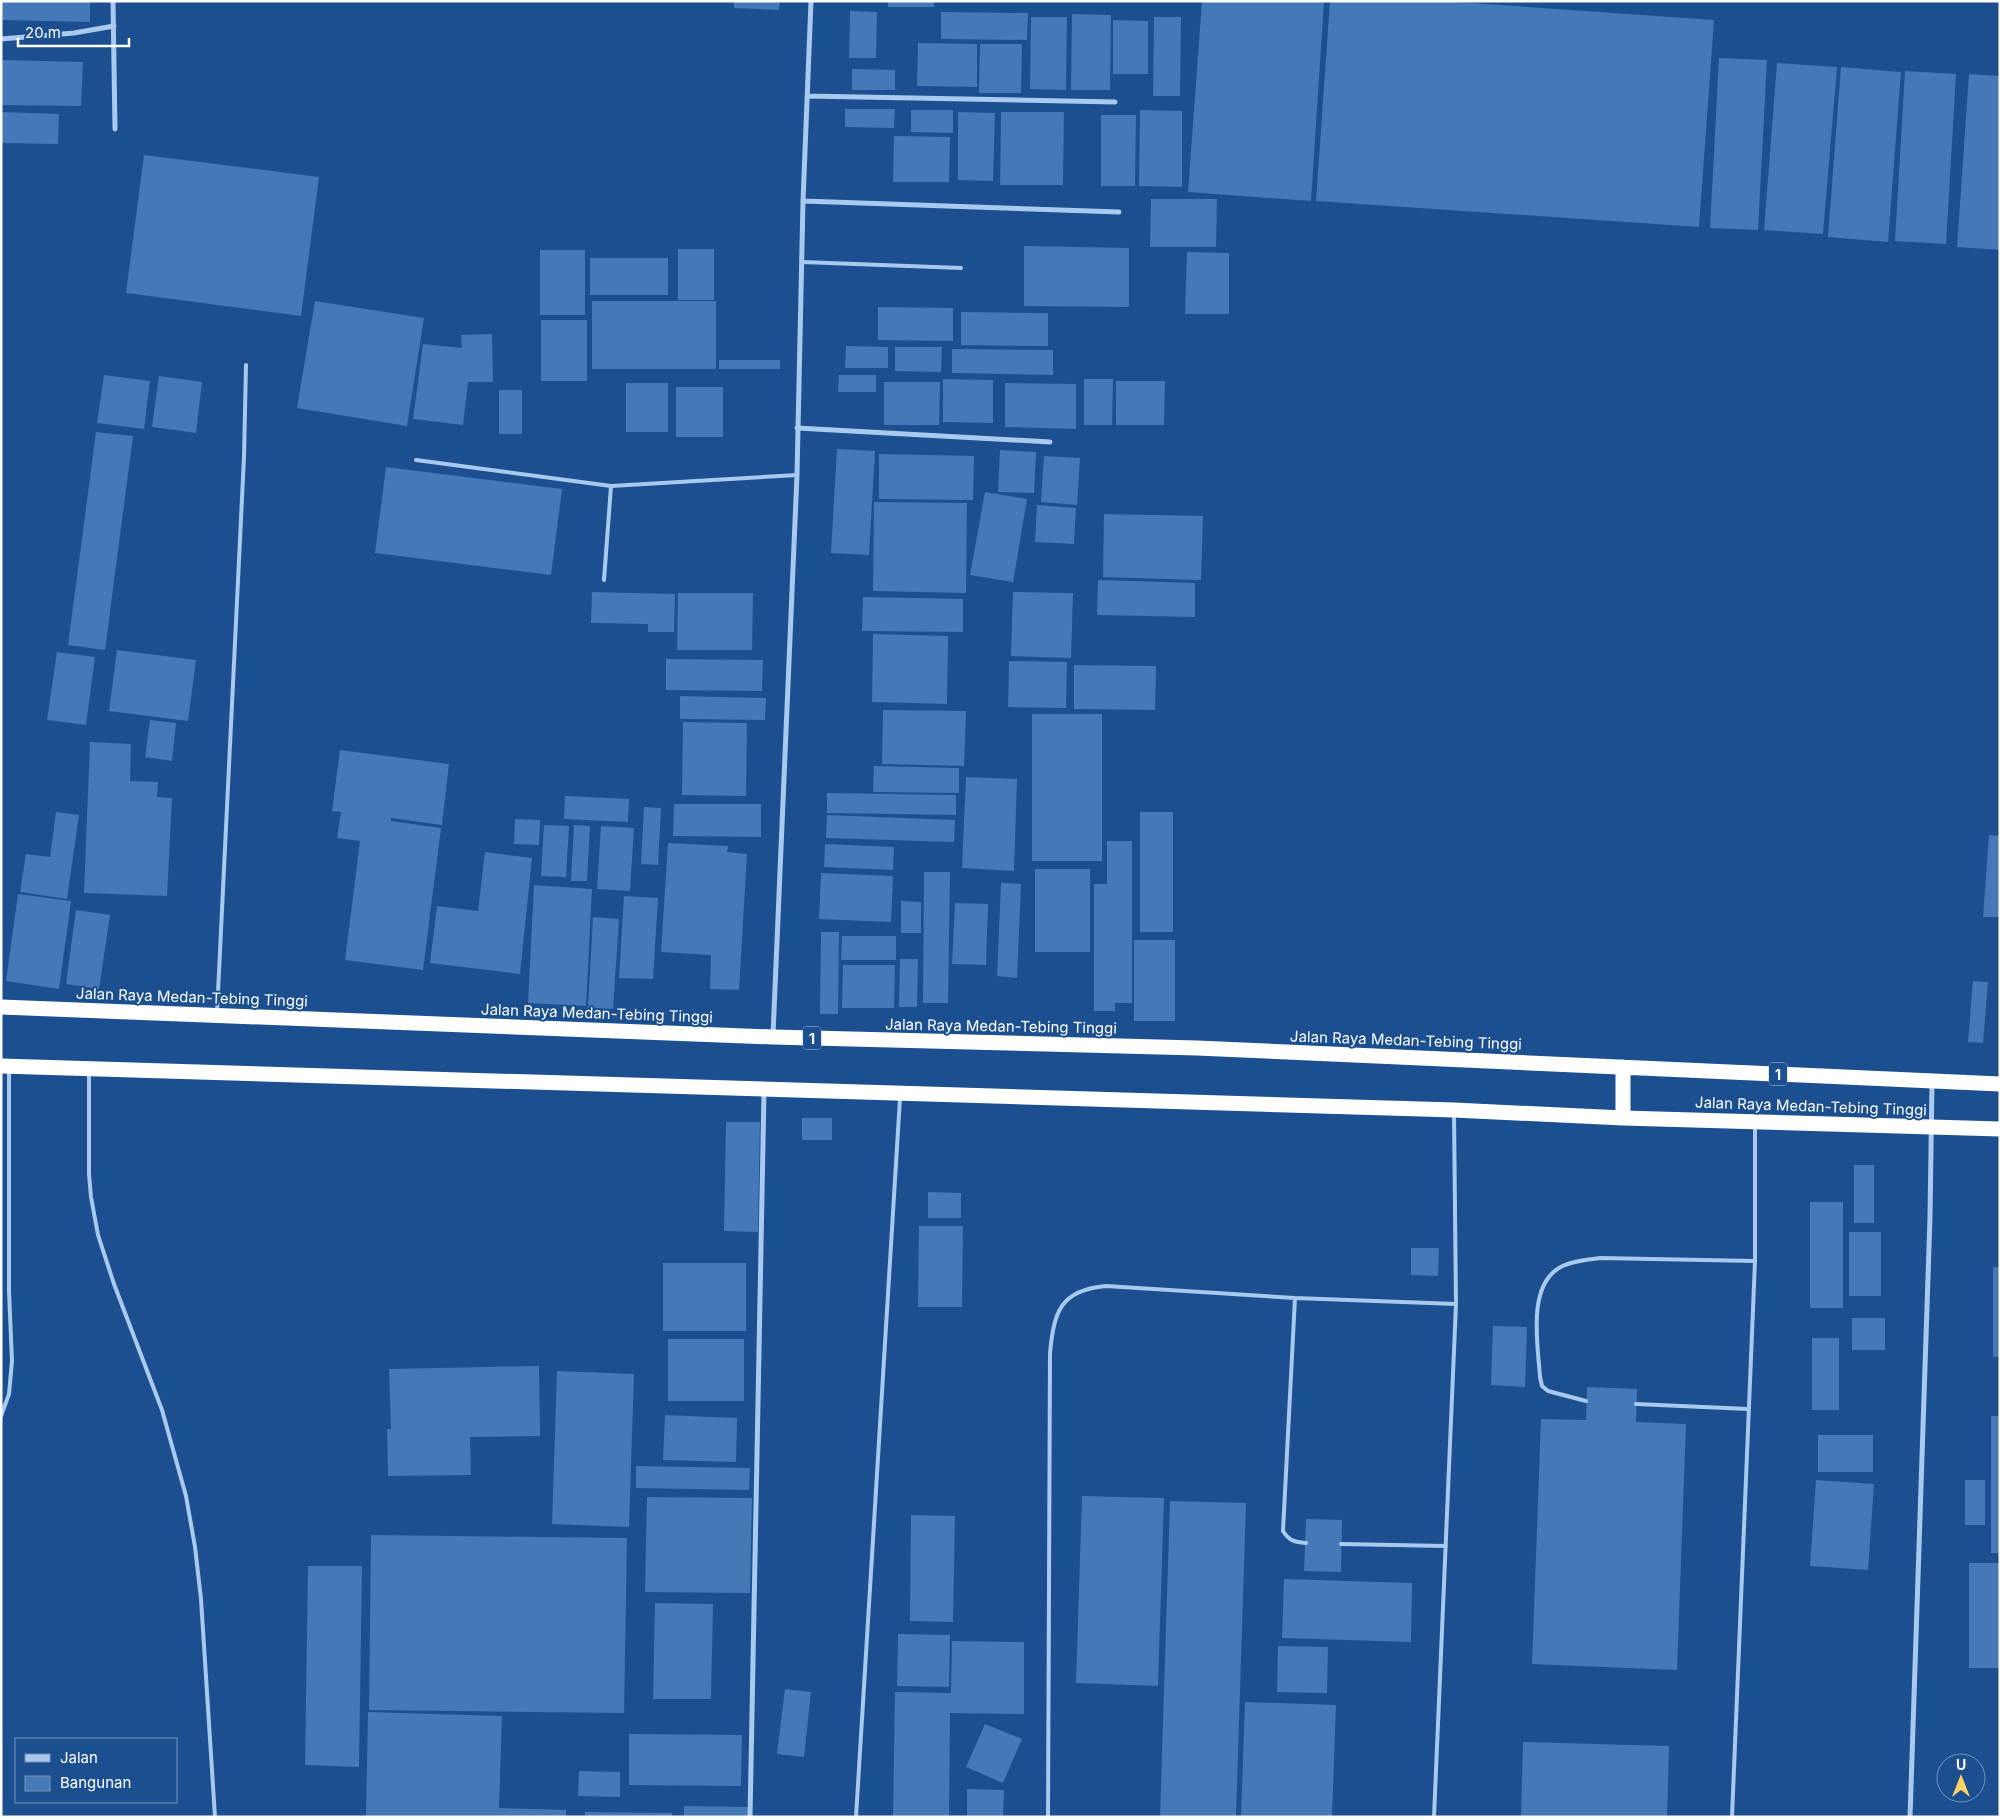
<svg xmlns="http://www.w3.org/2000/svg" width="2001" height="1818" font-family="Inter,sans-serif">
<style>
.building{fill:#4478b7}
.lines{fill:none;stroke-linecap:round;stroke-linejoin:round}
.lane{stroke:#a9c9ee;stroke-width:4}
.street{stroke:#a9c9ee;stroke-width:5}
.highway{stroke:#fff;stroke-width:15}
.labels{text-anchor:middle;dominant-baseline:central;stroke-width:4;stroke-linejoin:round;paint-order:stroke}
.shield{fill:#1b4f8f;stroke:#bbcadd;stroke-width:1}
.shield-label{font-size:14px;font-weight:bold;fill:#fff}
.street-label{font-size:15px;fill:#fff;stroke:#1b4f8f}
</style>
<rect width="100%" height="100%" fill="#1b4f8f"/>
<path class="building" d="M1,1h89v21l-89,-2z
M734,1h46l-1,9 -45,-2z
M888,1h46v6h-46z
M1202,1h122l-13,200 -123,-9z
M1330,1h112l272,19 -15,207 -383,-26z
M850,11l27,1 -1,46h-27z
M941,12l87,1 -1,27 -86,-1z
M1072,14l39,1 -1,75h-39z
M1031,17h36l-1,73 -36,-1z
M1154,17h27l-1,79h-27z
M1113,20l35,1v53h-35z
M918,43l59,1v43l-60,-1z
M980,44h42l-1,49h-42z
M1719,58l48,2 -9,170 -48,-2z
M1,60l82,2 -2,44 -80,-1z
M1777,63l60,4 -14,167 -59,-4z
M1841,67l60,5 -13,170 -60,-5z
M852,69l43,1v20h-43z
M1905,71l51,3 -10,170 -51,-3z
M1969,74l31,2v174l-43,-3z
M845,109h50l-1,19 -49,-1z
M911,110h42v23l-42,-1z
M1140,110l42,1v76l-43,-1z
M1,112l58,2 -1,30 -57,-1z
M958,112l37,1 -2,68 -35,-1z
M1001,112h63l-1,73h-63z
M1101,115h35l-1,71h-34z
M894,136l56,1 -1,45h-56z
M144,155l175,22 -18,139 -175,-23z
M1151,199h66l-1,48h-66z
M1024,246l105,2v59l-105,-1z
M678,249h36v51h-36z
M540,250h45v65h-45z
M1187,252l42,1v61h-44z
M590,258h78v37h-78z
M315,301l109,17 -17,108 -110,-18z
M592,301h124v68h-124z
M878,307l75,1v33l-75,-1z
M961,312l87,1v33l-87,-1z
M541,320h46v61h-46z
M492,334l1,48h-25l-5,43 -50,-6 10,-75 39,4 -1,-13z
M846,346l42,1v21h-43z
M895,347h47l-1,25 -46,-1z
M952,349l101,1v25l-101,-2z
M719,360h61v9h-61z
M104,375l46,6 -6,48 -47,-6z
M839,375h37v17h-38z
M159,376l43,6 -6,51 -44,-6z
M943,379l50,1v43l-50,-1z
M1084,379h29l-1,46h-28z
M1116,381h49l-1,44h-48z
M884,382h56l-1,43h-55z
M626,383h42v49h-42z
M1005,383l71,1v45l-71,-2z
M676,387h47v50h-47z
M499,390h23v44h-23z
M96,432l37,4 -28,214 -37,-5z
M837,449l38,2 -6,104 -38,-2z
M1000,450l36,2 -2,41 -36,-1z
M879,454l95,2 -1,44 -94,-1z
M1044,456l36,2 -3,47 -36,-3z
M386,467l176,22 -11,86 -176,-22z
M985,492l42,7 -14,83 -43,-7z
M874,502l93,1 -1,90 -93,-2z
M1037,505l39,3 -2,36 -39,-2z
M1104,514l99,2 -2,64 -98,-3z
M1098,580l97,3v34l-98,-2z
M592,592l83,2 -1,38h-26v-8l-57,-1z
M1013,592l60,1 -2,65 -60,-2z
M678,593h75l-1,57h-75z
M863,597l100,2v33l-101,-1z
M873,634l75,2 -1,68 -75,-2z
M117,650l79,10 -8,61 -79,-10z
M57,652l38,5 -9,68 -39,-5z
M666,659l97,1 -1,31 -96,-1z
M1009,661l58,1 -1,46 -58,-1z
M1074,665l82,1 -1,44 -81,-1z
M680,696l86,2 -1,22 -85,-1z
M883,710l83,1 -2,55 -82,-2z
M1032,714h70v147h-70z
M150,720l26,3 -4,38 -27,-4z
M683,722l64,1 -1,73 -64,-1z
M90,742l41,2 -1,37 28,1 -1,15 15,1 -5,98 -83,-3z
M340,750l109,14 -7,61 -51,-7v3l50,7 -18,142 -78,-10 15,-119 -23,-3 4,-26 -9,-1z
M874,766l85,2v25l-86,-1z
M966,777l51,2 -3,92 -52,-3z
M827,793l129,2v20l-129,-2z
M565,796l64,3 -1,23 -64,-3z
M674,804h87v33l-88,-1z
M644,807l17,1 -3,57 -17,-1z
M56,812l23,3 -12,84 -47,-7 6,-38 24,3z
M1140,812h33v120h-33z
M827,815l128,5 -1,22 -128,-4z
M515,819l25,1 -1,25 -25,-1z
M544,825l25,1 -3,51 -25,-1z
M574,825l16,1 -3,55h-16z
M601,826l33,2 -4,63 -33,-2z
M1989,835l11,1v81h-17z
M1107,841h25v162h-17v8h-21v-127h13z
M668,843l60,3 -1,6 20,2 -8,136 -29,-1 1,-34 -50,-3z
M825,844l69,3 -1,23 -69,-3z
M485,852l47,6 -12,116 -90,-11 7,-57 41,5z
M1035,869h55v83h-55z
M924,872h26l-2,131h-25z
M821,873l72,3 -2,46 -72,-3z
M1001,883l20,1 -4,94 -20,-2z
M534,885l58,4 -6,117 -58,-3z
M18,894l53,7 -12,88 -53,-8z
M624,896l34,2 -5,81 -34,-1z
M901,901l20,1v31h-20z
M955,903l33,1 -2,61 -34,-1z
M76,910l34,5 -11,74 -33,-5z
M593,917l26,2 -6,90 -25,-1z
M821,932h18l-1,82h-18z
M842,936h54v24h-55z
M1134,940h41v81h-41z
M900,959h18l-1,48h-18z
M843,965h52l-1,43h-52z
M1973,981l15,1 -5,61 -15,-1z
M802,1118h30v22h-30z
M726,1122h34l-2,110 -34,-1z
M1854,1165h20v58h-20z
M928,1192l33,1v25h-33z
M1810,1202h33v106h-33z
M919,1226h44l-1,81h-44z
M1849,1232h32v64h-32z
M1411,1248h28l-1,28 -27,-1z
M663,1263h83v68h-83z
M1993,1267h7v90h-7z
M1852,1318h33v32h-33z
M1493,1326l34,1 -2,60 -34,-2z
M1812,1338h27v72h-27z
M668,1339h76v62h-76z
M539,1366l1,70 -70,1 1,38 -83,1 -1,-47h4l-2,-60z
M557,1371l77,3 -5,153 -77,-3z
M1587,1387l50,2 -1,33 50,2 -9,246 -145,-6 9,-245 45,1z
M665,1415l72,3 -1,44 -73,-2z
M1991,1416h9v137h-9z
M1818,1435h55v37h-55z
M636,1466l114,2 -1,22 -113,-2z
M1816,1480l58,4 -6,86 -58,-4z
M1965,1480h20v45h-20z
M1082,1496l82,2 -6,188 -82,-3z
M647,1497l105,1 -2,95 -105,-1z
M1170,1501l76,2 -10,314h-76z
M911,1515l44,1 -2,106 -43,-1z
M1306,1519l36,1 -1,52 -37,-1z
M371,1535l256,3 -3,175 -255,-3z
M1969,1563h31v105h-31z
M308,1566h54l-3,201 -54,-2z
M1284,1579l128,4 -1,59 -129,-4z
M655,1603l58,1 -2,95h-58z
M898,1634l52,1 -1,52 -52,-1z
M952,1641l72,1v72l-74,-1 -1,104h-56l2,-125 56,1z
M1278,1646l50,1 -1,46 -50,-1z
M785,1689l26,3 -7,65 -27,-3z
M1245,1702l91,3 -4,112h-91z
M368,1712l134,4 -3,92 67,2v7h-200z
M985,1724l37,15 -19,44 -37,-16z
M629,1734l113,1 -1,51 -112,-1z
M1523,1742l146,4 -2,71h-146z
M579,1771l41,1v25l-42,-1z
M967,1789l37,1 -1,27h-36z
M684,1806l64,1v10h-64z
M585,1812l87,1v4h-87z"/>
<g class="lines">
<path class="lane" d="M802,262l159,6
M416,460l195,26 186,-11
M604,580l7,-94
M217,1013l27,-556 2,-92
M89,1072v102l2,23 7,38 16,49 48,126 24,86 9,51 6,52 14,218
M1295,1298l-12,233c6,10 12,11 23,12
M1586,1401l-38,-10 -6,-5 -2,-9c-2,-31 -13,-90 19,-109 11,-7 28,-8 41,-10l155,3
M1636,1404l112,5
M1,1416l8,-22 3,-33 -3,-70v-220
M1341,1544l105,2
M856,1817l44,-719
M1048,1817l2,-464c4,-41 10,-63 56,-67l189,12 161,6
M1434,1817l22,-513 -2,-190
M1732,1817l23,-556v-137"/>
<path class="street" d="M113,1l2,128
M1,39l73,-6 40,-7
M807,96l308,6
M803,201l316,11
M797,428l253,14
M773,1035l24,-560 6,-274 8,-200
M750,1817l14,-726
M1910,1817l20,-600 2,-134"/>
<path class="highway" d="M1,1007l772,30 424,11 803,36
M1,1066l1453,44 169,8 377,11
M1623,1067v51"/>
</g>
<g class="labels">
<g class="shield">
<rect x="803" y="1026.5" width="18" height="23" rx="4"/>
<rect x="1769" y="1062.5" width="18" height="23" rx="4"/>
</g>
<g class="shield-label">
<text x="812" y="1038">1</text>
<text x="1778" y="1074">1</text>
</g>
<g class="street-label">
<text transform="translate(192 997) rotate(2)">Jalan Raya Medan-Tebing Tinggi</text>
<text transform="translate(597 1013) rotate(2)">Jalan Raya Medan-Tebing Tinggi</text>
<text transform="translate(1001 1026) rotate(1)">Jalan Raya Medan-Tebing Tinggi</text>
<text transform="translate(1406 1040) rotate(2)">Jalan Raya Medan-Tebing Tinggi</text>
<text transform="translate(1811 1106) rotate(2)">Jalan Raya Medan-Tebing Tinggi</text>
</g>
</g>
<rect width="2001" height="1818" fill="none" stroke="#ffffff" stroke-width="5"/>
<rect x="15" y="1738" width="162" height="65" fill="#1b4f8f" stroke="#7695bc"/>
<rect x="25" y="1754" width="25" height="8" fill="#a9c9ee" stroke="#7695bc"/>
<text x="60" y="1763" font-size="15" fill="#ffffff">Jalan</text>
<rect x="25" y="1776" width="25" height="15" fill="#4478b7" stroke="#7695bc"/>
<text x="60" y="1788" font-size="15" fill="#ffffff">Bangunan</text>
<g transform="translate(1961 1778)"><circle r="24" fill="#1b4f8f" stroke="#7695bc"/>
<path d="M0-4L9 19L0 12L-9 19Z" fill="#ffd166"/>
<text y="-8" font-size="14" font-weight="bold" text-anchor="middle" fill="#ffffff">U</text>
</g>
<path d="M18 38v8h111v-8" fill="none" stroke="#ffffff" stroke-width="2.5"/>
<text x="25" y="38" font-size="15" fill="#ffffff" stroke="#1b4f8f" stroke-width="4" paint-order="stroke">20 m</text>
</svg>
